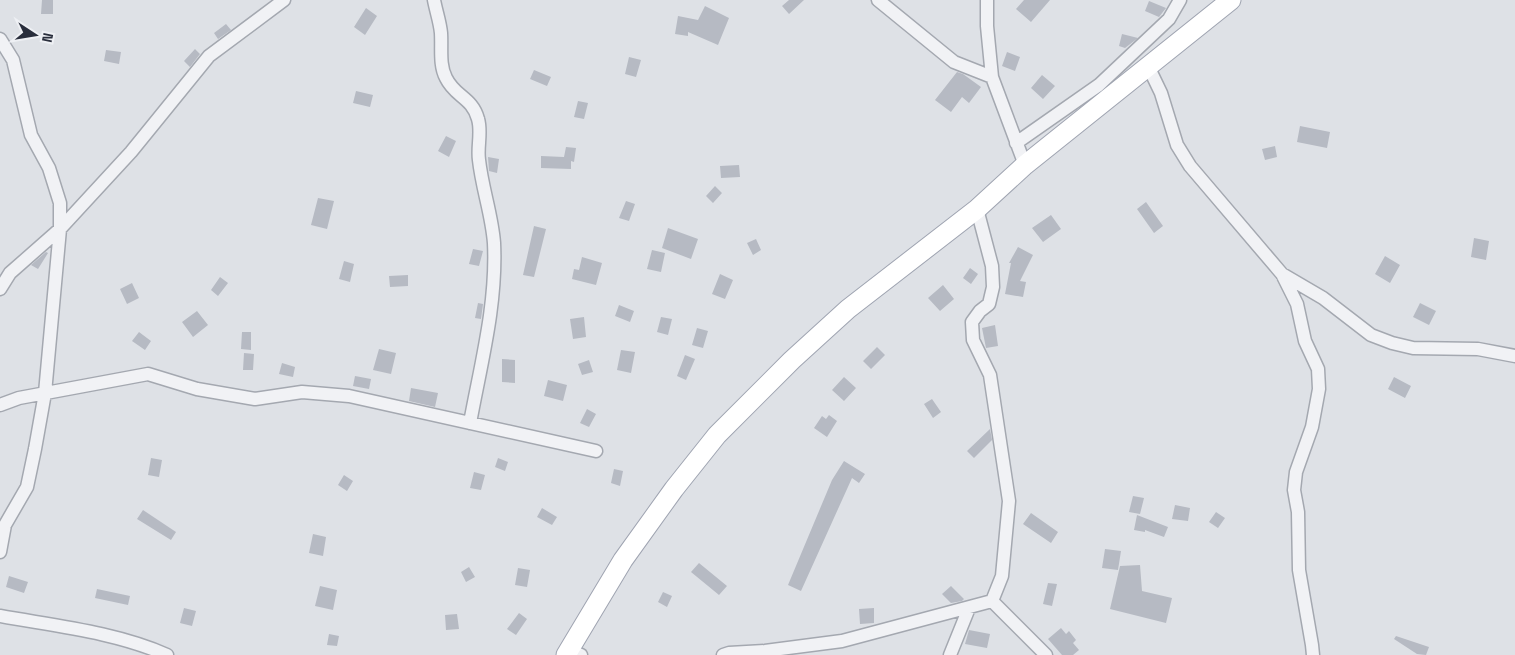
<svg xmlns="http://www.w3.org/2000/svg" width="1515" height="655" font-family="'Space Grotesk',sans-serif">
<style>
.building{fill:#b6bac3}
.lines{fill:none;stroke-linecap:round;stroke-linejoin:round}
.minor-casing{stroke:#a4a8b0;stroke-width:15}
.primary-casing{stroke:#9fa4b1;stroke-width:21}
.minor{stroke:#f1f2f5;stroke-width:12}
.primary{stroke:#fff;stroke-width:19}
</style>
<rect width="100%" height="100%" fill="#dee1e6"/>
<path class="building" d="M42,0h11v14h-12z
M789,0h15l-15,14 -7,-8z
M1024,0h26l-19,22 -15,-13z
M1149,1l17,7 -7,9 -14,-6z
M705,6l24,12 -11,27 -30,-13v4l-13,-2 3,-18 20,4z
M366,8l11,8 -12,19 -11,-8z
M226,24l5,6 -13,9 -4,-6z
M1122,34l16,4 -13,10 -6,-2z
M195,49l5,5 -10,13 -6,-6z
M106,50l15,2 -2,12 -15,-3z
M1007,52l13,5 -5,14 -13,-5z
M629,57l12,3 -5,17 -11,-3z
M534,70l17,7 -4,9 -17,-7z
M957,72l6,2 18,13 -12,16 -7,-6 -11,15 -16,-12z
M1042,75l13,11 -12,13 -12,-11z
M356,91l17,4 -3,12 -17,-4z
M578,101l10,2 -4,16 -10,-2z
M1300,126l30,6 -3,16 -30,-6z
M446,136l10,5 -7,16 -11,-6z
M1275,146l2,11 -12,3 -3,-11z
M566,147l10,1 -2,14 -3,-1v8l-30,-1v-12l23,1z
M488,157l11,2 -2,14 -8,-2z
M739,165l1,12 -19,1 -1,-12z
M715,186l7,7 -9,10 -7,-7z
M318,198l16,3 -7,28 -16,-4z
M626,201l9,3 -6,17 -10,-3z
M1146,202l17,24 -9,7 -17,-24z
M1051,215l10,14 -18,13 -11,-14z
M534,226l12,3 -12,48 -11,-2z
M668,228l30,11 -7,20 -29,-11z
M1474,238l15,3 -3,19 -15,-3z
M756,239l5,11 -8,5 -6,-12z
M1018,247l15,8 -13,26 6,1 -3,15 -18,-3 6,-31h-2z
M473,249l10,2 -4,15 -10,-2z
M652,250l13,3 -4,19 -14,-3z
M46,252l2,1 -10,16 -7,-4z
M1385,256l15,9 -10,18 -15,-9z
M582,257l20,6 -6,22 -24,-6 2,-10 5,1z
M344,261l10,3 -4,18 -11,-3z
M970,268l8,6 -7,10 -8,-6z
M720,274l13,6 -8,19 -13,-5z
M408,275v11l-18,1 -1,-11z
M220,277l8,6 -10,13 -7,-6z
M132,283l7,15 -12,6 -7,-15z
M943,285l11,14 -14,12 -12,-13z
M478,303l5,1 -2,15 -6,-1z
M1420,303l16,8 -7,14 -16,-8z
M619,305l15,6 -4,11 -15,-6z
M197,311l11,14 -15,12 -11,-15z
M584,317l2,20 -13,2 -3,-20z
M661,317l11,2 -4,16 -11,-3z
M995,325l3,21 -12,2 -4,-20z
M697,328l11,3 -5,17 -11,-3z
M139,332l12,9 -6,9 -13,-9z
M242,332h9v18l-10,-1z
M877,347l8,8 -14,14 -8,-8z
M379,349l17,4 -5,21 -18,-4z
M621,350l14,2 -4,21 -14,-3z
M244,353l10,1 -1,16h-10z
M685,355l10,4 -9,21 -9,-4z
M502,359l13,1v23l-13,-1z
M589,360l4,12 -11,3 -4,-11z
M282,363l13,4 -2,10 -14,-3z
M355,376l16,3 -2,10 -16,-3z
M844,377l12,11 -12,13 -12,-11z
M1394,377l17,9 -6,12 -17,-9z
M548,380l19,5 -4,16 -19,-5z
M411,388l27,5 -3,14 -26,-6z
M932,399l9,13 -8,6 -9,-14z
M587,409l9,5 -7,13 -9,-4z
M829,415l8,6 -10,16 -13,-9 8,-12 4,3z
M990,429l2,11 -18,18 -7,-7z
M151,458l11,2 -3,17 -11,-2z
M498,458l10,4 -3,9 -10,-4z
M844,461l21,13 -6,9 -7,-5 -51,113 -13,-6 44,-105z
M614,469l9,2 -3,15 -9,-3z
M474,472l11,3 -4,15 -11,-2z
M344,475l9,6 -6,10 -9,-6z
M1133,496l11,2 -4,16 -11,-2z
M1175,505l15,3 -2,13 -16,-2z
M542,508l15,9 -5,8 -15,-8z
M143,510l33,22 -5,8 -34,-21z
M1216,512l9,6 -7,10 -9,-6z
M1031,513l27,19 -7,11 -28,-19z
M1137,515l31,12 -4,10 -19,-7v2l-11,-2z
M313,534l13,3 -3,19 -14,-3z
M1105,549l16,2 -3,19 -16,-2z
M699,563l28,23 -8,9 -28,-23z
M1140,565l2,26 30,7 -6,25 -56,-14 10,-43z
M469,567l6,10 -9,5 -5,-10z
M518,568l12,2 -3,17 -12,-2z
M9,576l19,6 -4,11 -18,-6z
M1048,583l9,1 -5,22 -9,-2z
M320,586l17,4 -4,20 -18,-4z
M951,586l13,13 -2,2 -11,2 -9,-9z
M97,589l33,7 -2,9 -33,-7z
M663,592l9,4 -5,11 -9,-5z
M184,608l12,3 -4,15 -12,-3z
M874,608v15l-14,1 -1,-15z
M519,613l8,6 -11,16 -9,-6z
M457,614l2,15 -13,1 -1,-15z
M1061,628l5,6 3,-3 7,9 -3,3 6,7 -6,5h-11l-14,-16z
M969,630l21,4 -3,14 -22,-4z
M329,634l10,2 -2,10 -10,-1z
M1396,636l33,11 -3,8 -9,-1 -23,-15z"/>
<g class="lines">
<defs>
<path id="minor" d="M434,0c2,11 6,22 7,33 1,15 -2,32 5,45 9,19 26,19 32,41 4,13 -1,28 1,41 3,28 13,55 15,83 3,61 -13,120 -24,180
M878,0l76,62 38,15
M987,0v26l5,51 33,88
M0,39l13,21 18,75 18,33 11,35v26l-15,164 -10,56 -8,38 -22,38 -5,27
M1148,66l13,27 16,52 13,21 92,108 15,30 8,37 13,28 1,20 -7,38 -16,45 -2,18 4,22 1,58 13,75 1,10
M1016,143l83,-58 70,-66 11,-19
M977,209l15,57 1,21 -4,17 -9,7 -8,11 1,18 17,35 19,126 -7,75 -10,25
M1282,274l41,24 48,37 21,8 21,5 65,1 37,7
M0,289l10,-16 50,-44 71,-77 78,-96 75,-56
M0,405l19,-7 129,-24 49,15 58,10 47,-7 47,4 247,55
M0,616c55,10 115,16 167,39
M569,650l12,5
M723,655l6,-2 36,-2 77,-10 150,-40 54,54
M950,655l19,-47"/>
<path id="primary" d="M566,655l57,-95 51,-71 43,-54 75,-75 56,-51 129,-100 48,-44 206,-165"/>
</defs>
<use href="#minor" class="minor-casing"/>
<use href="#primary" class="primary-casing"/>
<use href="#minor" class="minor"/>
<use href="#primary" class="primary"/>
</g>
<g transform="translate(35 35) rotate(102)" stroke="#eef0f4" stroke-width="4" paint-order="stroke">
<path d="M0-4L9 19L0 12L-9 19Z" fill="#292e3c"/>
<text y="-8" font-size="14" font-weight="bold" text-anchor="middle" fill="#292e3c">N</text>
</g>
</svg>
